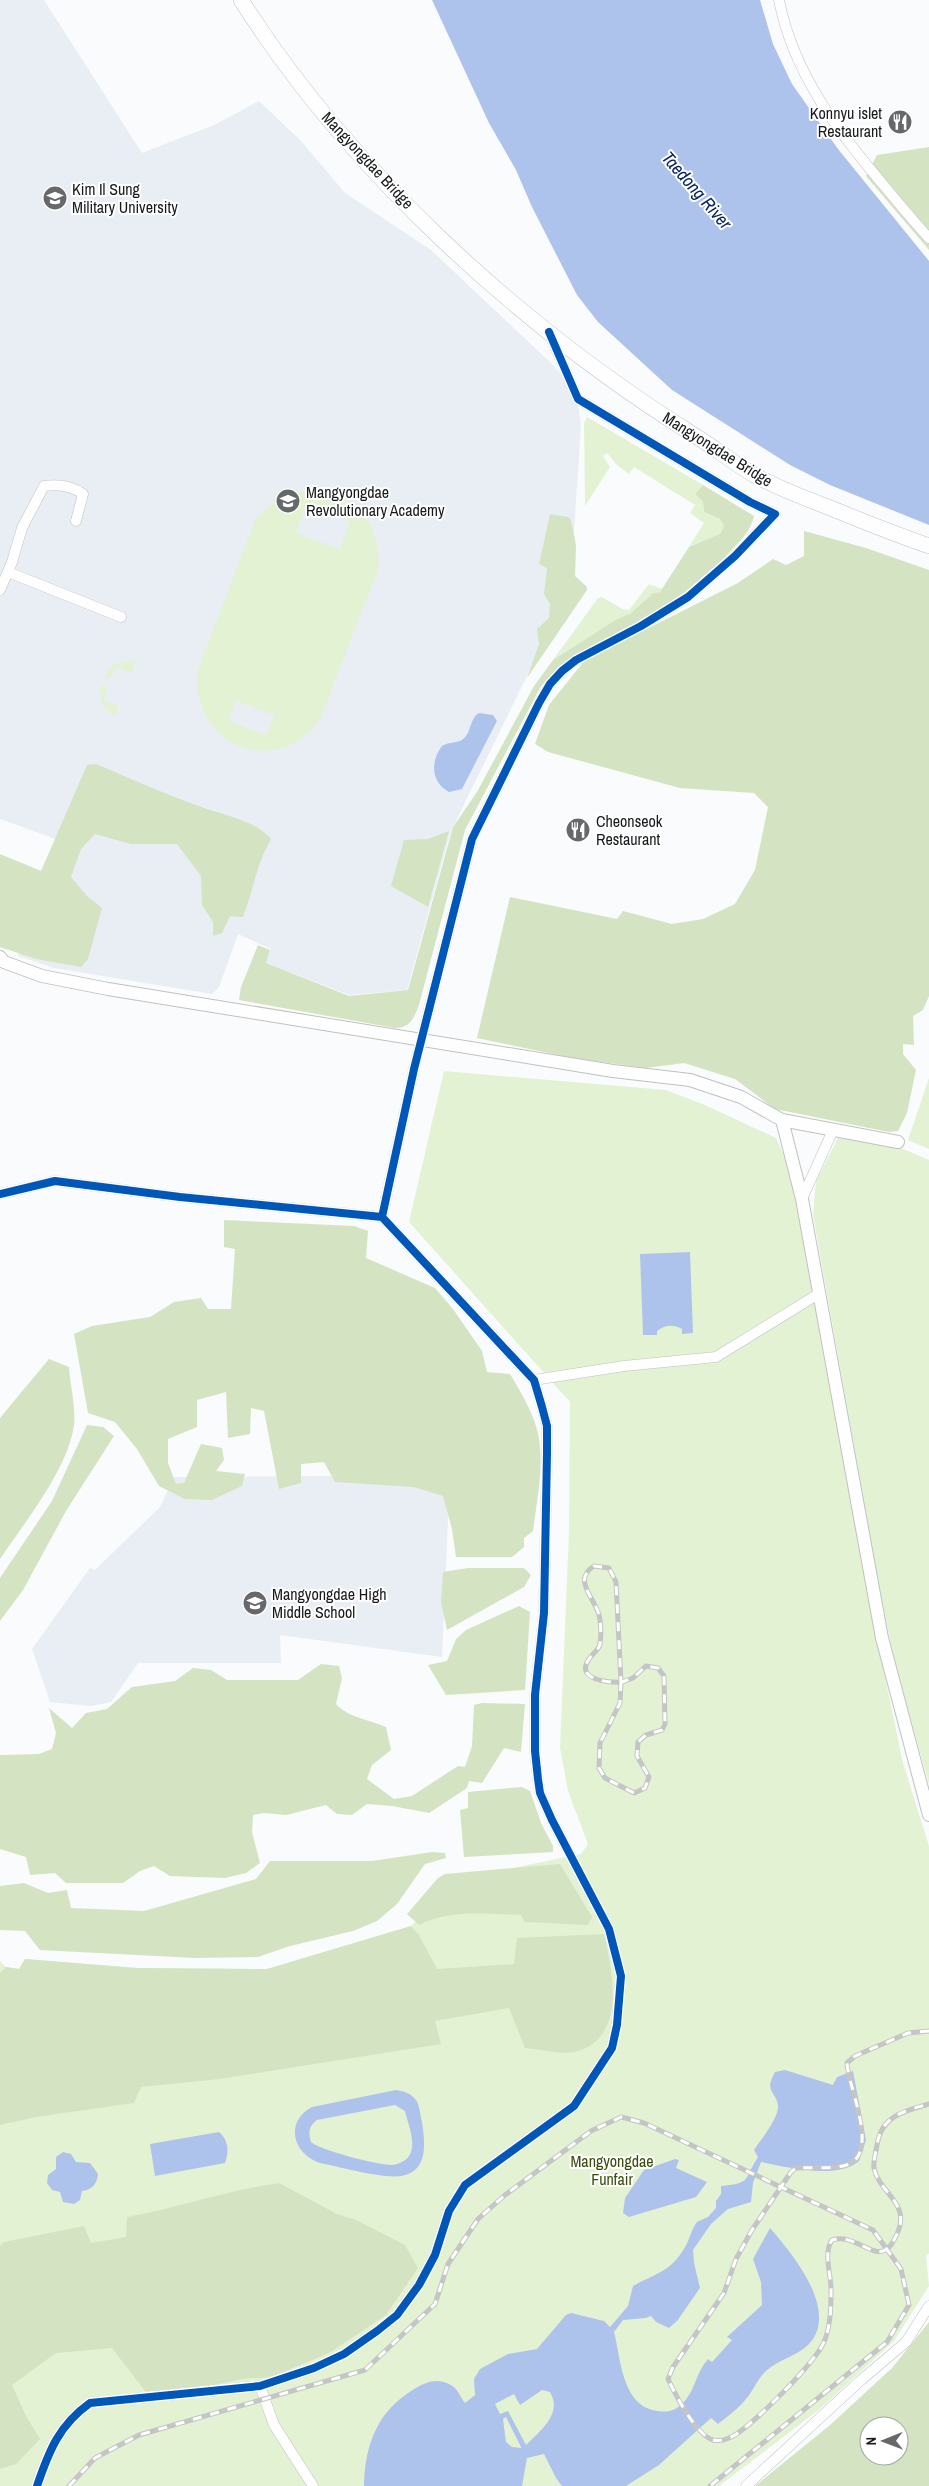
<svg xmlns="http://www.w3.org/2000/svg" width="929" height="2486" font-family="'Archivo Narrow',sans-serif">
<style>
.built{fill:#e9eef4}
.green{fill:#e4f2d4;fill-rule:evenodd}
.forest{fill:#d4e3c2;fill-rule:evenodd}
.water{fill:#aec3eb;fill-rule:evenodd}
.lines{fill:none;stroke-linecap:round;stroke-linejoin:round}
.minor-casing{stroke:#bfc1c3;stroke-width:11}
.major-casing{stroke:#bfc1c3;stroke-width:14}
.highway-casing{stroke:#bfc1c3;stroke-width:16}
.minor{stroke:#fefeff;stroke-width:10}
.major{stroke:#fefeff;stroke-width:12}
.highway{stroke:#fefeff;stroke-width:15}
.rail-casing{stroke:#c4c5c5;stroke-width:5}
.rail{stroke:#fff;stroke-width:3;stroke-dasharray:9;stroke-linecap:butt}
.cycleway-casing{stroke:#fff;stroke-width:11}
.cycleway{stroke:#0057b8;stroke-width:8}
.labels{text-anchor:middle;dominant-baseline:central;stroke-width:4;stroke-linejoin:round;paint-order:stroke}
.poi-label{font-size:16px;fill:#17191a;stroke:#fff;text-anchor:start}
.street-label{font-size:16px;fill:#17191a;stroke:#fff}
.park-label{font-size:16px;fill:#364c08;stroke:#fff}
.water-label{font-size:18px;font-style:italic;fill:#092564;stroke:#fff}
</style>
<rect width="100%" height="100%" fill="#f9fbfd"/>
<path class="built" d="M0,0h44l98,153 72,-28 45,-24 42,40 44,52 86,57 121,114 24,28 5,32 -10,154 -19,47 -101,206 -44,159 -58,5 -83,-32 5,-14 -33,-15 -19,53 -7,7 -158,-26 -36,-12 46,-114 -64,-23z
M450,1475l-8,182 -162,-22 1,28h-143l-27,39 -20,4 -41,-4 -18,-53 58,-81 5,2 65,-63 14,-30z"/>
<path class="green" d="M587,417l116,68 -8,9 8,8 1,10 16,7 4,7 -4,8 -31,13 15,-24 -14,-10 5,-8 -61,-38 -5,7 -12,-9 -10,-12 -4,3 7,11 -25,39 -1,-83z
M310,490c46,3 72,34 68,80l-58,150c-46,60 -128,26 -123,-48l57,-150c15,-20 32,-29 56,-32zM306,505l44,16 -10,28 -44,-16zM236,701l38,14 -8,20 -37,-14z
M649,584l13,5 -2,3c-14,2 -19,15 -31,22 -25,15 -51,30 -76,46l45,-62 4,-1 20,12 7,1z
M136,660l-4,13 -16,-6 -4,10 -7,1v-3l7,-9 6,-3z
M102,686h3l2,5 -4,9 16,6 -5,11 -12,-13 -2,-16z
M444,1071l222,19 39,15 71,33 16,35 84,461 27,129 26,83v407l-3,3 3,30 -35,55 -74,68 -101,77h-719v-525l6,6 13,2 6,-10 112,9 131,1 143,-43 44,-46 126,-26 7,-10 -20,-53 -8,-43 9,-216 1,-130 -161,-180z
M929,1078v71l-21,-9z
M839,1136l55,9 35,15v624l-34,-122 -14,-65 -68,-382 3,-34z"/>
<path class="forest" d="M929,147v103l-63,-74 11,-21z
M703,485l51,31c-3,15 -15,26 -25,37 -46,49 -97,72 -155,103l-15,10 -18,20 -76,144 -46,175c-5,13 -9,23 -24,23l-156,-28 2,-13 17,-42 12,5 -4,13 83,33 59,-6 45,-163 24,-35 57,-106 19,-26 61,-39 17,-8 22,-20 7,-1 29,-45 31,-13 4,-8 -4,-7 -16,-7 -1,-10 -8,-8z
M550,514l18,3 3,3 5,25 -1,31 12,11v3l-60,88 12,-34 -2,-15 12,-11 1,-14 -6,-10 3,-26 -8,-4z
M804,531l62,17 63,22v426l-6,14 -10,6 1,29 -11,-1v10l13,16 -9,43 -9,18 -9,1 -114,-23 -40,-30 -51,-16 -38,5 -73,-10 -96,-20 33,-141 107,22 6,-8 49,13 31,-5 32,-15 20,-34 13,-63 -14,-14 -74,-5 -132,-36 -13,-8 14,-39 36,-45 153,-77 35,-24 13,6 18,-9z
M96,764c34,14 66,29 100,41 25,10 58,14 75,34 -14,24 -18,52 -28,78l-13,-1 -8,17 -9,3v-14l-11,-17 -1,-29 -24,-32h-46l-36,-10 -14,15 -10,28 17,20 14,11 -14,51 -7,8 -45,-8 -36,-12v-93l41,17 46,-106z
M449,831l-21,76 -37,-21 13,-46 24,-1z
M224,1220l130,6 14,5 -2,27 69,30 18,21 29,42 5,21 23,2c10,17 20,33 26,52 10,32 1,73 -3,105l-9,7v9l-12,10h-56l-4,-28 -9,-33 -29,-9 -79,-5 -11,-20 -23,2v19l-22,6 -15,-78 -13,-3 -1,26 -22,4 -2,-46 -29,8v27l-29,12v24l8,21 8,-1 17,-39 21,4 2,12 -8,11 29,3 -3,12 -30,14 -27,-1 -26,-13 -22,-37 -22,-27 -27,-9 -14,-79 18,-8 58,-9 24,-15 27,-4 7,11h23l4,-60 -11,-2z
M49,1359l20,8c1,18 7,40 5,58 -6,44 -49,97 -74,134v-141z
M87,1425l16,2 11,9 -48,75 -43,79 -23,31v-43l52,-77z
M468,1568h56l7,7 -7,12 -77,43 -6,-28 2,-30z
M519,1606l11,6 -5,78 -79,5 -18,-30 19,-4 9,-22 10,-9z
M321,1664l18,2 3,12 -6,26c11,13 34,16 50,23l5,23 -19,15 -5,14 27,20 18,-3 46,-30 7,1 7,-21 2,-41 8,-2 43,1 -4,48 -17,-4 -22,35 -13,-2 -2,7 -38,25 -37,-7 -25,-2 -15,11 -15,-1 -11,-9 -40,10 -22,-2 -11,2 -1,17 8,31 -14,10 -21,5 -55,-2 -16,-10 -14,5 -17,12h-57l-11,-10 -25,2 -4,-18 -26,-8v-94l39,-1 13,-5 4,-16 -7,-25 23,20 14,-15 21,-4 25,-22 43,-6 18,-13 18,2 16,10h71z
M522,1787l8,4 11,32 12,23v6l-89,5 -4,-47 8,-2v-16z
M432,1852l13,1 1,5 -21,6 -28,40 -20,17 -24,10 -63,15 -32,11 -63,1 -155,-8 -15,-19 -25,-1v-44l24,-3 24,10 19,-3 4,18 73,3 112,-32 14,-18h102z
M560,1864l32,53 -4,8 -63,-3 -4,-7c-35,-1 -71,-6 -102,10l-12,-11 31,-36 7,-4z
M411,1926l8,9 18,34 77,-5 3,-26 87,-4c9,38 23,105 -29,118 -12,3 -37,-3 -50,-4l-16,-40 -74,13 6,23 -222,35 -78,8 -7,16 -98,14 -36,8v-152l6,-6 13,2 6,-10 112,9 130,1z
M279,2183l58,31 19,6 49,25 13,23 -32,47 -55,37 -59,25 -30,2 -56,12h-41l-33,-43 -56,5 -44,32 14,31 14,23 -24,25 -16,5v-223l4,-4 80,-16 7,17 35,-6 1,-20c51,-9 101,-27 152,-34z
M929,2322v164h-174l74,-60 63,-58zM869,2426h30v30h-30z"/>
<path class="water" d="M432,0h328l13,44 19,40 46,65 91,112v264l-99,-40 -40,-20 -118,-75 -74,-68 -21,-27 -45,-88 -16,-37 -27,-47z
M479,713l14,2 4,6 -35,68 -13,3c-18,-10 -19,-30 -7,-46 6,-4 14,-3 20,-6 10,-7 7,-21 17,-27z
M690,1252l3,81 -11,1v-5c-9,-5 -17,-4 -25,2v4h-14l-3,-81z
M785,2070l48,15 4,-8 16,-6 13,69 -7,21c-21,19 -73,6 -98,1l-8,21 -2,19 -23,7 -17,15 -18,26 1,13 6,25 -23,33 -8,7 -13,-6 -5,-6 -5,2 -23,2 -9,12c7,27 8,75 44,79 10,2 18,-1 25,-8 12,-12 13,-31 25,-44l4,3 20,-22 -5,-3 35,-32 -1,-23 -8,-23 17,-31c22,25 71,84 38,117 -11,11 -29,14 -42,26 -9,8 -12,19 -20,28 -8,10 -18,17 -28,25l-7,-6 -52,47 -33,21h-64l-6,-8 -12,-24 -17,4 -5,28h-158c1,-43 14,-76 52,-98 12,-7 22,-10 35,-3 7,4 10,13 14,18l10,-8 -1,-16 6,-10 28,-15 29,-5 29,-34 5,-2 33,8 6,6 18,-21 5,-20c23,-13 38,-14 52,-39 5,-8 6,-17 12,-25l11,-5 8,-9v-7l5,-7v-8c31,-3 22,-6 37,-29l-4,-7c6,-9 26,-34 24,-45 -3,-15 -14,-13 -3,-33zM542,2390l8,2c13,22 -10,39 -24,53l-18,-34 -8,3 -5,-10 19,-10 6,11zM506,2417l15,30v1l-9,-1 -6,-5 -3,-23z
M396,2090c7,1 15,3 20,10 4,6 4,15 6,22 3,21 7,49 -21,54 -18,3 -61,-9 -81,-13 -27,-9 -36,-41 -8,-56zM395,2105l10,6c3,13 12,33 4,45 -3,5 -11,8 -16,9 -12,1 -74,-15 -82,-23 -3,-10 -2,-16 6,-22z
M219,2132c10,9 10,19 6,31l-70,13 -5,-32z
M63,2152l8,2 5,8 14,1 8,11c-1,10 -6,16 -16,17l-2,9 -6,4 -11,-2 -3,-10 -8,-2 -5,-7 1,-8 8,-6v-12z
M675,2159l4,1 -3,8 31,14 -11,15 -67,20 -6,-4 2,-15 19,-28z"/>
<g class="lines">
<defs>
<path id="minor" d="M779,0c14,73 60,133 107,188 14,17 28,34 43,50
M8,572l113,45
M0,590l12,-28 10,-34 22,-42c14,-2 28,0 39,8l-7,27
M0,1194l55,-13 125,16 202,20 152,163 8,27 5,19v27l-3,160 -9,82v56l3,28 2,14 12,27 57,109 12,47 -4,49 -5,23 -38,58 -109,79 -16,26 -14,44 -16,30 -22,30 -20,16 -33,23 -30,14 -54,18 -170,17c-31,22 -41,48 -53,83
M802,1199l31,-69
M382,1217l32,-148 58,-230 67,-136 11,-19 12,-13 14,-11 65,-34 47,-29 47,-41 40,-42 -25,-12 -172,-103 -28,-64
M534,1380l90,-14 92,-9 104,-64
M260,2386l14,39 39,61
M746,2486l114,-105 46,-39 23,-36"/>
<path id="major" d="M0,957l4,5 38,14 66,13 505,82 77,9 51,17 41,23 116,22
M782,1120l20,79 80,439 47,177"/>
<path id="highway" d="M241,0c109,172 282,328 453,435 21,13 40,28 60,40 24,13 50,23 74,32 34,14 67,27 101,39"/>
</defs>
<use href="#minor" class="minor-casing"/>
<use href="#major" class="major-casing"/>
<use href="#highway" class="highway-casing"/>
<use href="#minor" class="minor"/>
<use href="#major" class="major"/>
<use href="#highway" class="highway"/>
<defs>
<path id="rail" d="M621,1682l-1,21 -20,40 -1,25 6,10 29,15 11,-5 4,-11 -12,-21 1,-14 8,-7 16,-5 3,-6 -1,-48 -6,-8 -12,-2 -13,12 -11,4h-1c-11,1 -47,-2 -32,-23 3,-5 10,-9 11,-15 1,-7 1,-17 0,-24 -1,-19 -30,-39 -6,-54l15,2 7,14 5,100
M929,2031l-21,2 -53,23 -8,7c1,25 36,95 -4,103 -15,3 -32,1 -47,2l-5,4 -39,58 -16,29 -12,34 -51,74 -5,12c7,15 28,56 45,61 8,2 18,-2 25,-7 20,-14 77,-70 86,-91 7,-17 7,-35 7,-53 0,-15 -8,-36 1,-49 20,-7 41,18 53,10 6,-3 8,-8 11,-14 17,-33 -17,-42 -22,-68 -1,-7 2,-16 3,-23 4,-29 27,-34 52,-41
M69,2486l26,-28 44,-23 226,-65 70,-66 13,-40 30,-45 27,-24 86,-64 30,-14 23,6 229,107 28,39 8,36 -22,37 -177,144"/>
</defs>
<use href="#rail" class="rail-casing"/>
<use href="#rail" class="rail"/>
<defs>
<path id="cycleway" d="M0,1194l55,-13 125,16 202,20 152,163 8,27 5,19v27l-3,160 -9,82v56l3,28 2,14 12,27 57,109 12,47 -4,49 -5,23 -38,58 -109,79 -16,26 -14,44 -16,30 -22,30 -20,16 -33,23 -30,14 -54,18 -170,17c-31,22 -41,48 -53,83
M382,1217l32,-148 58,-230 67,-136 11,-19 12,-13 14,-11 65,-34 47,-29 47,-41 40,-42 -25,-12 -172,-103 -29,-67"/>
</defs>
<use href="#cycleway" class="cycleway-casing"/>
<use href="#cycleway" class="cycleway"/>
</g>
<defs>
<symbol id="restaurant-disc" viewBox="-11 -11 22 22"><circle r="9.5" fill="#666869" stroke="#fff"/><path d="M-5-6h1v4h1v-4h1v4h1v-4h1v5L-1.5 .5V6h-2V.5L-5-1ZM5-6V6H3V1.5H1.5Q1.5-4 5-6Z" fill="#fff"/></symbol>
<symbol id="university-disc" viewBox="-11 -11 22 22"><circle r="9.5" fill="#666869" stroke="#fff"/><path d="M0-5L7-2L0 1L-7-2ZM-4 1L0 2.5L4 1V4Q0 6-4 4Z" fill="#fff"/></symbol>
<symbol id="school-disc" viewBox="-11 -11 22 22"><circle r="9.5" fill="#666869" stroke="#fff"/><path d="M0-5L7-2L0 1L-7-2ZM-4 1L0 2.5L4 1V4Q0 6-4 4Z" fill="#fff"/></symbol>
</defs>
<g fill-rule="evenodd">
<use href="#restaurant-disc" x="886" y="108" width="28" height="28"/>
<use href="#university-disc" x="41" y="184" width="28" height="28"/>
<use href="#university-disc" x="274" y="487" width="28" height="28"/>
<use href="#restaurant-disc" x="564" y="816" width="28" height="28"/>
<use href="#school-disc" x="241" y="1589" width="28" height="28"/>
</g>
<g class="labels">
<g class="poi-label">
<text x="882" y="113" text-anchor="end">Konnyu islet<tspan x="882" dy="18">Restaurant</tspan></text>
<text x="72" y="189">Kim Il Sung<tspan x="72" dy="18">Military University</tspan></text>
<text x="306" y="492">Mangyongdae<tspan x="306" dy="18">Revolutionary Academy</tspan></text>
<text x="596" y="821">Cheonseok<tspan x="596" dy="18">Restaurant</tspan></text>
<text x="272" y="1594">Mangyongdae High<tspan x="272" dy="18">Middle School</tspan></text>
</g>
<g class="street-label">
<text transform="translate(368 160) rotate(47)">Mangyongdae Bridge</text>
<text transform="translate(718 449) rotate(32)">Mangyongdae Bridge</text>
</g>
<g class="park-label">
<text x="612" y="2161">Mangyongdae<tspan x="612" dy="18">Funfair</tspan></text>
</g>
<g class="water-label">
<text transform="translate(697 190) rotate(49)">Taedong River</text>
</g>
</g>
<g transform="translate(884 2441) rotate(269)"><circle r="24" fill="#ffffff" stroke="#a2a3a3"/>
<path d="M0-4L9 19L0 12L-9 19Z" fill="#666869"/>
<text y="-8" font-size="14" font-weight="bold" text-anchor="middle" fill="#17191a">N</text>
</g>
</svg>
